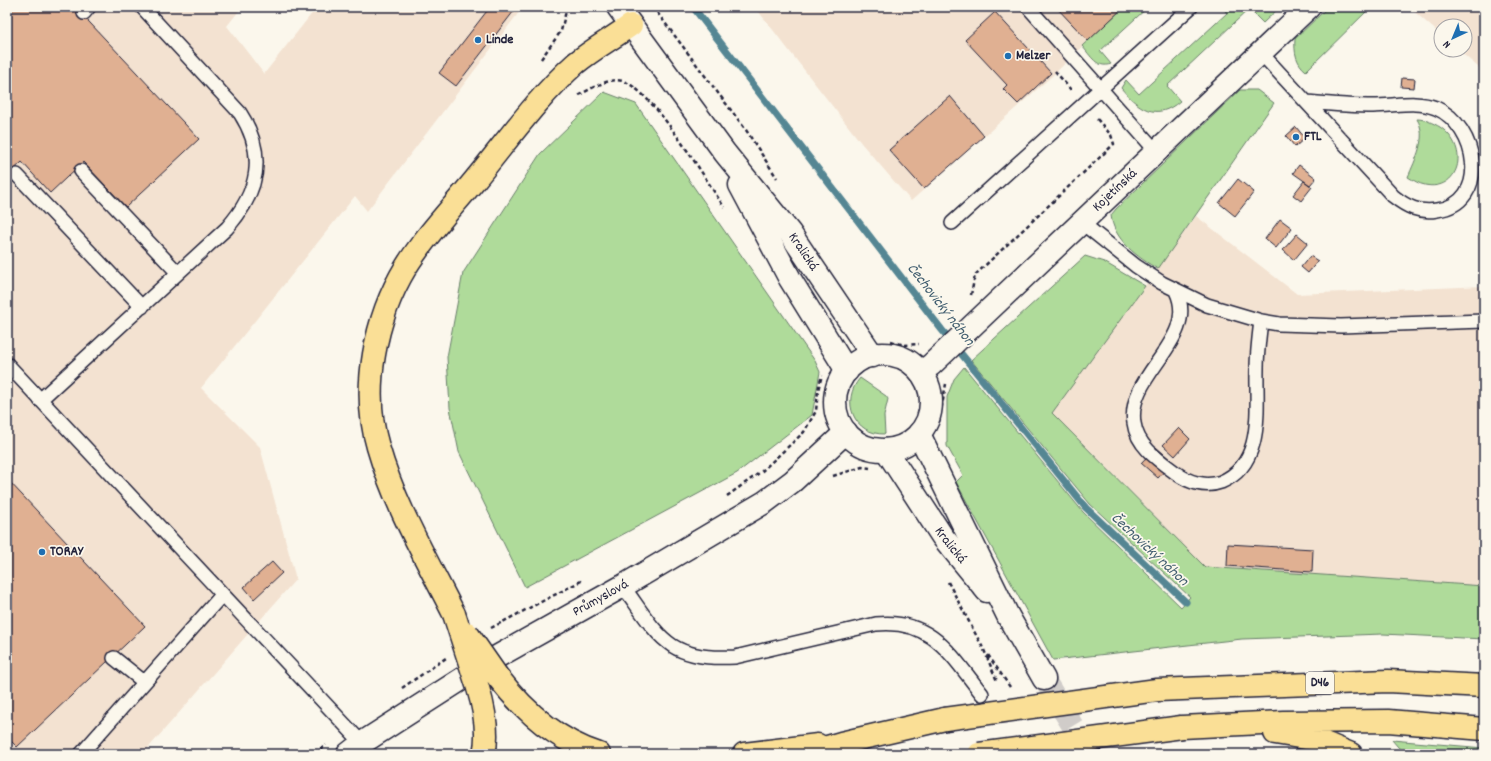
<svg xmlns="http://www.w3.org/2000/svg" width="1491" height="761" font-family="Dekko,sans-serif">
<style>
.built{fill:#f3e2d1}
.green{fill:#afdb9a;stroke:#687e6a}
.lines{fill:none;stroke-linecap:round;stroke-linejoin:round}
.stream{stroke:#548693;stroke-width:7}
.building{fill:#e0b092;stroke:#22223b}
.secondary-tunnel{stroke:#d0ccc9;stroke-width:22;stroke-dasharray:22 11;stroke-linecap:butt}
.service-casing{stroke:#22223b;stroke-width:16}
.minor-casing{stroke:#22223b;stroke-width:25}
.secondary-casing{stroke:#22223b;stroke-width:25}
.motorway-casing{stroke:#22223b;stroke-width:25}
.path{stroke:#22223b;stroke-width:2.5;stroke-dasharray:4 3;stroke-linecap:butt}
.service{stroke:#fbf7ec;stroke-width:13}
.minor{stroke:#fbf7ec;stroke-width:22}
.secondary{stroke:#fbf7ec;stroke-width:22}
.motorway{stroke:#fadf96;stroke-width:22}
.motorway-bridge-casing{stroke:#22223b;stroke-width:25;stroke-linecap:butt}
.motorway-bridge{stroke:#fadf96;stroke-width:22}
.poi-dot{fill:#1f6fb2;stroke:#fbf7ec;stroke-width:1.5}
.labels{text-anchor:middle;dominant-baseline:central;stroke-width:3.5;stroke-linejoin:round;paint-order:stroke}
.shield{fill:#fbf7ec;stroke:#636270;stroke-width:1}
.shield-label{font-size:13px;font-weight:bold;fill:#22223b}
.poi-label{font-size:14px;font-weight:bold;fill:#22223b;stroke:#fbf7ec;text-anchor:start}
.street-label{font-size:14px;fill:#22223b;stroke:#fbf7ec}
.water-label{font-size:15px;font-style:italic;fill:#3f5c6e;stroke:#fbf7ec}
</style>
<rect width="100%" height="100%" fill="#fbf7ec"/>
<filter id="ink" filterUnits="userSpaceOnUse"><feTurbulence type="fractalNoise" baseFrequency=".025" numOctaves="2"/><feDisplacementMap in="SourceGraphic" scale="8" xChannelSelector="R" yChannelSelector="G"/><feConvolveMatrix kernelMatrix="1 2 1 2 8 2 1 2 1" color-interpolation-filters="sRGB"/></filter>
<g filter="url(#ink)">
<path class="built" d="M7,7h235l-15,19 37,48 53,-67h206l-156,204 -12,-15 -154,192 59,59 36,132 -153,175h-136z
M755,7h369l-72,69 -141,125 -49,-57z
M1409,7h75v65l-26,-22h7v-24h-24v9z
M1196,216l101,78 187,-8v300l-279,-19 -153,-154z"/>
<path class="green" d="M1124,7h24l-48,44 11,13c-14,5 -20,-8 -29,-18z
M1222,7h58l-17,16 -14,-14 -82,77 13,15c-24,21 -42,7 -59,-13l5,-8 13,14 88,-81z
M1328,7h43l-65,64c-10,-8 -12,-19 -11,-32z
M1240,90h17l17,13 -116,166c-20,-11 -45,-30 -47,-54l5,-6z
M604,92l32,12 179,257 5,11 -8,43 -75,58 -212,114 -66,-135 -9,-44 -3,-51 16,-84 77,-119z
M1417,119c8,0 16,4 23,8 32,22 18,65 -15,58 -6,-1 -12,-5 -17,-8 7,-17 20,-40 9,-58z
M1085,256l19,6 41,24 -93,127 153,154 279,19v53l-101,-5 -141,5 -189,21 -97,-178 7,-7 -16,-29v-49l7,-18 10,-12 119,145 98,95 9,-10 -100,-93 -119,-144z
M860,378l26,18 2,3 -4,17 1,18c-31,1 -45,-33 -25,-56z
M1392,740l92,8v6h-80z"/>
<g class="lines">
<path class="stream" d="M693,7l249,323 144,178 100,94"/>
</g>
<path class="building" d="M7,7h68l124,132 -73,68 -43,-45 -33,31 -28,-31 -15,14z
M490,7h27l-61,79 -17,-13z
M1056,7h68l-36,34z
M995,12l56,61 -33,31 -15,-15 4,-4 -42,-45z
M1402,78l13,1 -1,9 -13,-1z
M950,96l34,40 -60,53 -35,-39z
M1296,127l9,11 -10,9 -9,-11z
M1299,165l17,13 -6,7 -17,-12z
M1238,179l16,13 -19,24 -16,-13z
M1304,181l8,6 -11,14 -8,-6z
M1280,219l12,9 -16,20 -11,-9z
M1297,234l11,9 -14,17 -11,-10z
M1310,256l8,5 -10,12 -7,-6z
M1179,428l11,11 -15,17 -12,-11z
M1156,447l17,15 -15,16 -17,-15z
M7,479l138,147 -128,121 -10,-10z
M1228,544l85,5 -1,23 -85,-6z
M272,562l10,11 -28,26 -10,-12z"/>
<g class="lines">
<path class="secondary-tunnel" d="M1044,679l46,75"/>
<defs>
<path id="service" d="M1028,7l128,144
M84,13l5,-6
M1261,53l132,143c14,11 26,17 44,14 54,-7 41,-84 -1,-102 -20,-8 -41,-2 -63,-2 -22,0 -44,-2 -66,-4
M81,171l97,102
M17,175l125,132
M1081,222l55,44 26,17 45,22 54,16 18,3 62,2 143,-5
M952,223l239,-216
M1176,291c24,49 -50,83 -42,132 3,23 24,37 42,50 12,9 29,15 45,9 44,-18 35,-74 36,-113 0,-16 2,-32 4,-48
M7,364l355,379
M40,400l187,-172c32,-36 40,-73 13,-115l-98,-106
M623,586c36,50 44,75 112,71l141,-33c56,-6 75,31 106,70
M114,658l30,24
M81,754l141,-159"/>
<g id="minor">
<path id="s1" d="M348,754l14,-11 131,-84 130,-73 142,-84 28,-21 53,-49"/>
</g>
<g id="secondary">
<path id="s2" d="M618,7l107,146 65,80 83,123"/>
<path d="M740,185l50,94 57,92"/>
<circle cx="883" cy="402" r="48"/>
<path id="s3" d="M921,372l10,-7 378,-358"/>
<path d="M919,434l89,182 36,63"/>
<path id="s4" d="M886,450l56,86 45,55"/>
</g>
<path id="motorway" d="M454,614c-27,-54 -59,-108 -76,-167 -17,-58 -3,-129 28,-180 19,-31 45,-58 68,-86 33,-40 64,-84 102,-118 17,-14 37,-25 55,-38
M497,676c27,35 60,65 102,78
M478,688c6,20 11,45 6,66
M1157,690l231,-9 96,5
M1182,727l101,-5 105,-1 96,8
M1275,733l42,7 34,14
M744,754l74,-9
M803,754l38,-11 104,-24"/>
</defs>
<use href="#service" class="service-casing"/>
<use href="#minor" class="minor-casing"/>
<use href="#secondary" class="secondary-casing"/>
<use href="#motorway" class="motorway-casing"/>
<path class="path" d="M653,7l93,123 31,48
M541,59l20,-28 6,-24
M1055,71l16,19
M579,95c12,-6 30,-18 44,-14 30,10 82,97 101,126
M971,295l4,-20 139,-131 -3,-9 -15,-17
M891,341l13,4 15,-1
M939,422l7,-38
M833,476l29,-9 8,1
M727,496l35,-25 42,-39 12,-21 2,-21 4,-15
M948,582l36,68 13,31
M491,628l92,-48
M988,655l22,32
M402,688l44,-30
M315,754l11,-9"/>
<use href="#service" class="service"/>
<use href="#minor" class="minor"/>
<use href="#secondary" class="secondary"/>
<use href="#motorway" class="motorway"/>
<defs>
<path id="motorway-bridge" d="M454,614l24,74
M467,633l30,43
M945,719l212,-29
M979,754l203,-27"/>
</defs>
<use href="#motorway-bridge" class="motorway-bridge-casing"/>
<use href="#motorway-bridge" class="motorway-bridge"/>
</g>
</g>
<g class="poi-dot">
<circle cx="478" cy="40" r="4"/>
<circle cx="1008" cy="56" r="4"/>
<circle cx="1296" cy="137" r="4"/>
<circle cx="42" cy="552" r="4"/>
</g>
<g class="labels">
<rect class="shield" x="1306" y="672" width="28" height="22" rx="3"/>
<g class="shield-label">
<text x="1320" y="683">D46</text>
</g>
<g class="poi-label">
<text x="486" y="40">Linde</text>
<text x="1016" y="56">Melzer</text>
<text x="1304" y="137">FTL</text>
<text x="50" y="552">TORAY</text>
</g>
<g class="street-label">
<text stroke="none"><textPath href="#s3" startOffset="266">Kojetínská</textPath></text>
<text stroke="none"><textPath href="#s2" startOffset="307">Kralická</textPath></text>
<text stroke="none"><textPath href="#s4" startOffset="115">Kralická</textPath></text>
<text stroke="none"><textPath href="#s1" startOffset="297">Průmyslová</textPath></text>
</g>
<g class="water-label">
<text transform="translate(940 305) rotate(52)">Čechovický náhon</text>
<text transform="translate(1149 550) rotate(43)">Čechovický náhon</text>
</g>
</g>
<rect width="1491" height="761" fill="none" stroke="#fbf7ec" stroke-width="24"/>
<rect x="12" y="12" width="1467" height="737" fill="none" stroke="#22223b" stroke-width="1.5" filter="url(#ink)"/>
<g transform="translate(1453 38) rotate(224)"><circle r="19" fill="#fbf7ec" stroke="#a4a2a5"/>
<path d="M0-3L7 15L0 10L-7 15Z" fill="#1f6fb2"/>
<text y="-6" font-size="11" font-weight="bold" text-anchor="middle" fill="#22223b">N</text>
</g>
</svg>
